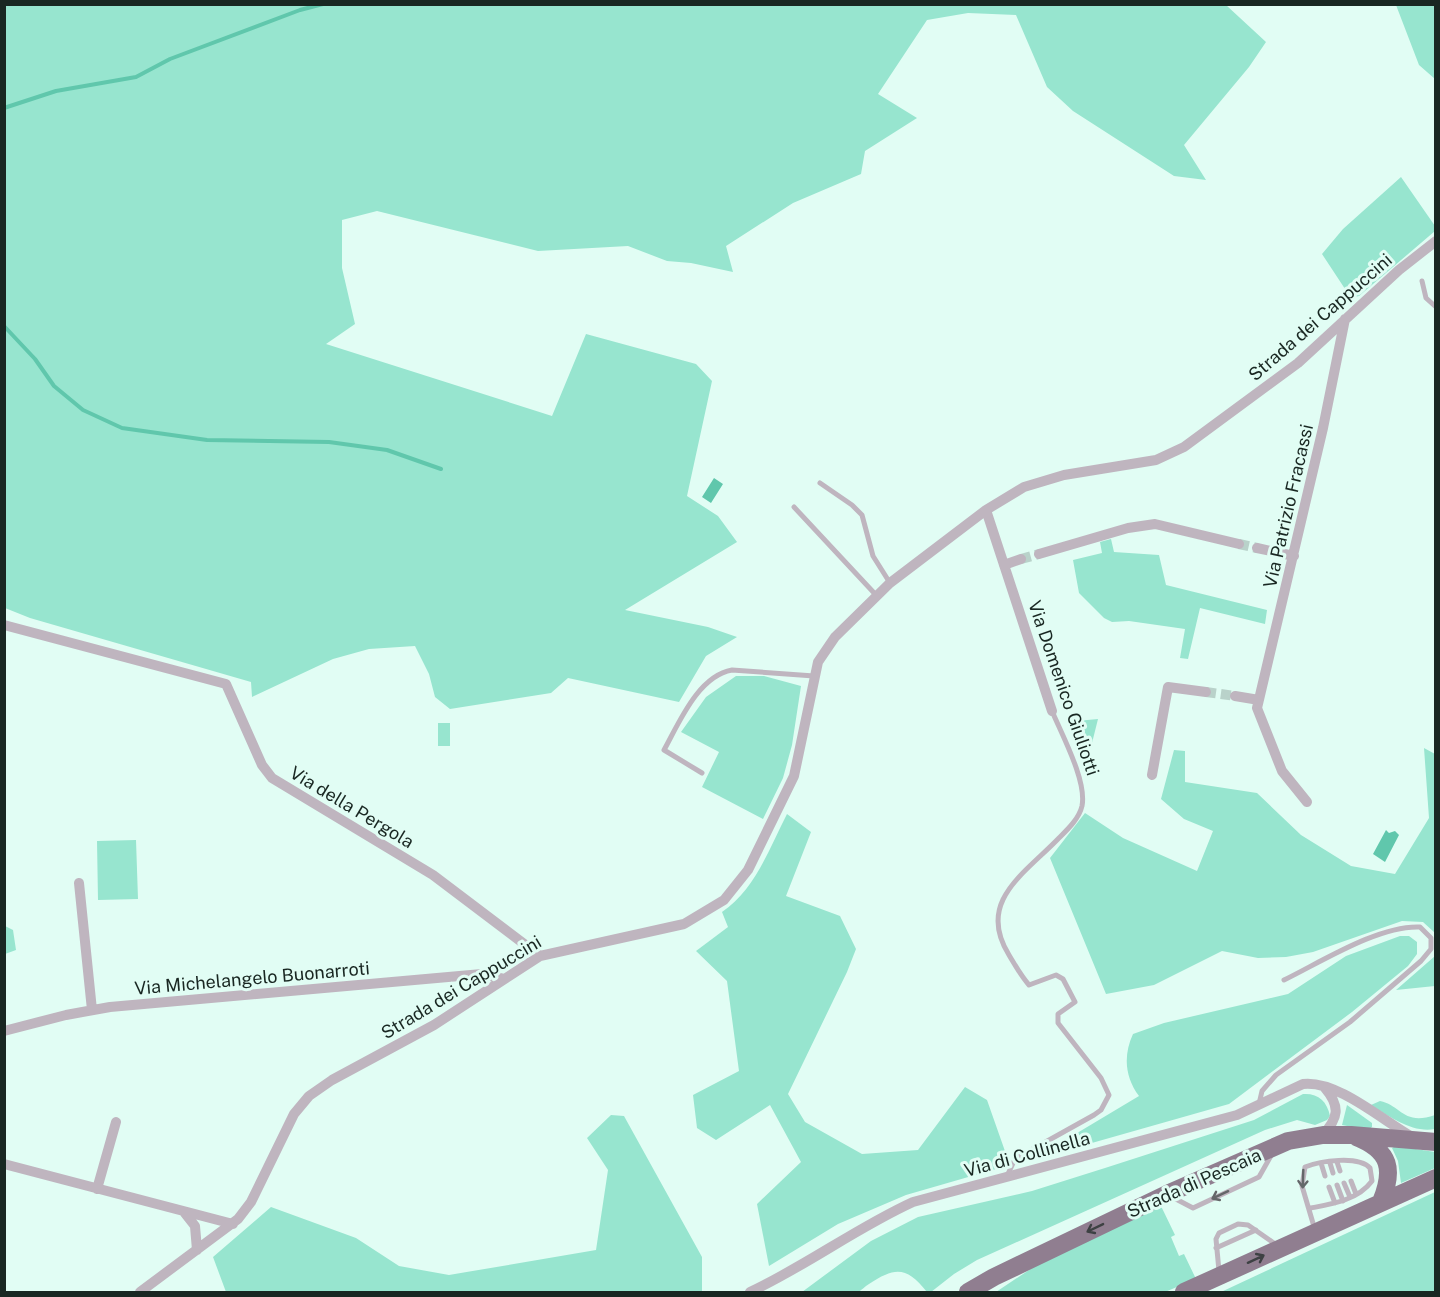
<svg xmlns="http://www.w3.org/2000/svg" width="1440" height="1297" font-family="'Public Sans',sans-serif">
<style>
.green{fill:#97e5cf}
.water{fill:#60c7ac}
.lines{fill:none;stroke-linecap:round;stroke-linejoin:round}
.stream{stroke:#60c7ac;stroke-width:4}
.minor-tunnel{stroke:#b9d2ca;stroke-width:10;stroke-dasharray:10 5;stroke-linecap:butt}
.service{stroke:#bfb5bf;stroke-width:5}
.minor{stroke:#bfb5bf;stroke-width:10}
.primary{stroke:#907e90;stroke-width:18}
.oneway{stroke:#646769}
.oneway2{stroke:#3d4143}
.labels{text-anchor:middle;dominant-baseline:central;stroke-width:6;stroke-linejoin:round;paint-order:stroke}
.street-label{font-size:18px;fill:#192722;stroke:#e1fdf4}
</style>
<rect width="100%" height="100%" fill="#e1fdf4"/>
<path class="green" d="M1226,5l40,37 -17,25 -65,78 22,35 -32,-4 -101,-65 -26,-24 -31,-72 -48,-2 -41,7 -49,74 39,24 -52,33 -4,23 -68,29 -67,43 7,26 -42,-9 -24,-2 -39,-15 -90,5 -161,-40 -35,9v48l13,56 -29,20 226,72 34,-82 110,30 16,17 -25,115 31,20 19,26 -112,68 83,17 29,10 -31,19 -27,46 -111,-24 -17,15 -101,16 -15,-12 -6,-23 -14,-28 -46,3 -36,10 -81,38 -1,-15 -221,-64 -25,-10v-603z
M1396,5h39v74l-16,-14z
M1401,177l34,49v5l-76,65 -8,2 -29,-44 21,-25z
M1111,539l3,13 45,3 7,30 101,25 -2,14 -65,-16 -12,51 -8,-1 5,-29 -56,-8 -17,1 -8,-4 -25,-25 -6,-33 29,-7 -2,-11z
M736,676h28l37,10 -9,59 -9,33 -20,41 -61,-32 17,-35 -38,-20 25,-35z
M1098,719l-6,24 -26,-21z
M438,723h12v23h-12z
M1424,748l11,6v179l-12,-11 -21,-1 -89,31 -27,5 -28,1 -36,-7 -68,34 -48,9 -56,-136 35,-45 38,25 74,33 16,-40 -29,-12 -23,-20 13,-49 11,1v31l72,11 44,42 50,31 44,8 34,-56z
M787,814l24,18 -25,64 54,20 16,33 -9,23 -59,122 17,28 57,32 56,-4 47,-63 22,13 19,54 -10,15 -90,26 -68,29 -69,42 -12,-62 44,-42 -31,-57 -54,35 -19,-12 -4,-33 46,-24 -12,-90 -31,-30 32,-24 -6,-15c33,-22 47,-63 65,-98z
M136,840l2,59 -40,1 -1,-59z
M5,926l8,4 3,20 -11,4z
M1400,936h9l8,6v12l-9,12 -56,46 -123,92 -197,56 107,-64c-14,-19 -16,-40 -6,-62l31,-11 124,-29 58,-38z
M1435,956v30l-39,4z
M1303,1094c15,-1 24,7 27,22l-3,4 -12,5 -18,-5 -32,10 -288,130 -23,14 -23,18h-4c-20,-25 -31,-26 -58,-8 -4,2 -8,7 -11,8 -8,4 -45,0 -56,0l69,-51 47,-24 114,-26 73,-23 149,-48z
M1380,1101c21,4 23,25 55,14v14c-23,4 -42,-11 -62,-22l-2,-2z
M1347,1105l25,18v4l-4,3 -26,-5z
M611,1115l13,1 78,141v35h-476l-13,-35 58,-50 85,31 43,28 50,9 147,-25 12,-80 -21,-32z
M1396,1146l39,6v16l-34,15 -3,-22 -6,-13z
M1435,1192v100h-214z
M1161,1206l14,29 -4,2 8,19 5,-2 12,25 -31,13h-169l42,-28z"/>
<path class="water" d="M714,478l9,6 -12,19 -9,-6z
M1386,830l3,3 6,-2 4,4 -14,27 -12,-8z"/>
<g class="lines">
<path class="stream" d="M4,108l52,-17 80,-14 34,-18 130,-49 23,-6
M4,326l31,33 19,27 29,24 39,18 85,12 122,2 58,8 54,19"/>
<path class="minor-tunnel" d="M1239,544l18,4
M1021,559l18,-5
M1206,692l29,4"/>
<path class="service" d="M1422,281l4,17 10,9
M820,483l32,22 10,10 11,41 17,27
M794,507l82,88
M702,773l-38,-23c15,-27 34,-74 68,-80l82,6
M1259,1104l3,-13 14,-16 74,-53 71,-61 10,-12v-11l-11,-11c-41,-2 -99,35 -136,53
M1337,1162l3,9
M1321,1163l4,13
M1330,1163l3,10
M1007,1176l8,-17 79,-44 7,-5 8,-15 -8,-17 -43,-55v-9l17,-12 -12,-23 -7,-4 -27,10c-8,-9 -14,-20 -20,-30 -33,-53 15,-81 49,-116 9,-9 21,-20 24,-33 5,-25 -20,-71 -30,-95
M1351,1181l5,13
M1344,1183l6,14
M1337,1185l6,16
M1329,1187l6,16
M1172,1197l21,11 66,-31 13,-23
M1311,1208c21,-4 47,-8 61,-27l-2,-13c-12,-13 -50,-7 -65,-1l-3,19 13,44
M1216,1248l40,-18
M1219,1271l-3,-32 3,-6 19,-9 10,1 30,21"/>
<path class="minor" d="M986,510l66,201
M1257,548l37,8
M1039,554l89,-26 27,-4 84,20
M1004,565l17,-6
M4,625l222,59 36,81 10,13 161,97 107,81
M1235,696l24,4
M1152,775l16,-88 38,5
M1307,802l-25,-31 -25,-63 66,-280 22,-109
M79,883l13,127
M4,1031l62,-16 44,-8 372,-33 22,5
M1323,1135c15,-17 18,-28 2,-47
M4,1164l229,60
M97,1189l19,-67
M184,1212l11,14 2,24
M140,1292l98,-73 13,-17 43,-88 15,-18 23,-16 102,-55 106,-69 144,-32 40,-24 24,-30 46,-94 24,-114 17,-25 55,-54 96,-73 38,-23 40,-12 92,-15 28,-13 114,-84 101,-93 37,-29
M750,1292c56,-26 106,-64 163,-90l324,-87 66,-31c34,-4 79,36 109,53"/>
<path class="primary" d="M1356,1137c35,14 38,33 25,65
M968,1292l26,-15 173,-83 121,-53 35,-6h28l85,7
M1184,1292l252,-114"/>
</g>
<defs><path id="oneway-shaft" d="M-6 0H5M1.5-3L5.5 0L1.5 3" fill="none" stroke-width="1.6" stroke-linecap="round" stroke-linejoin="round" transform="scale(1.5)"/></defs>
<g class="oneway">
<use href="#oneway-shaft" transform="translate(1303 1179) rotate(92)"/>
<use href="#oneway-shaft" transform="translate(1220 1195) rotate(155)"/>
</g>
<g class="oneway2">
<use href="#oneway-shaft" transform="translate(1095 1228) rotate(154)"/>
<use href="#oneway-shaft" transform="translate(1256 1259) rotate(-25)"/>
</g>
<g class="labels">
<g class="street-label">
<text transform="translate(1320 317) rotate(-41)">Strada dei Cappuccini</text>
<text transform="translate(1288 506) rotate(-77)">Via Patrizio Fracassi</text>
<text transform="translate(1064 688) rotate(71)">Via Domenico Giuliotti</text>
<text transform="translate(352 807) rotate(31)">Via della Pergola</text>
<text transform="translate(252 978) rotate(-5)">Via Michelangelo Buonarroti</text>
<text transform="translate(461 987) rotate(-31)">Strada dei Cappuccini</text>
<text transform="translate(1027 1154) rotate(-15)">Via di Collinella</text>
<text transform="translate(1194 1183) rotate(-24)">Strada di Pescaia</text>
</g>
</g>
<rect width="1440" height="1297" fill="none" stroke="#192722" stroke-width="12"/>
</svg>
